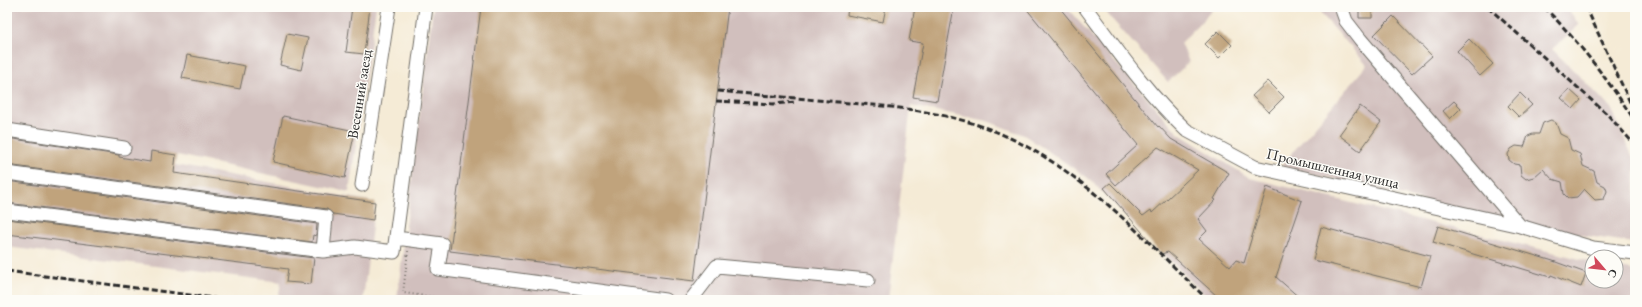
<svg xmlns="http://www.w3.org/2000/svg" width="1642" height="307" font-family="'EB Garamond',serif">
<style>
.industrial{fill:#d1bfbd}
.building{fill:#c0a37c}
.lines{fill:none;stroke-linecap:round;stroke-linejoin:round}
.minor-casing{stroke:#726e67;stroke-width:15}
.path{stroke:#726e67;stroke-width:2;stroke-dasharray:1 3;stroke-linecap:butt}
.minor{stroke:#fff;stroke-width:13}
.rail{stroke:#2b2b2b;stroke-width:3;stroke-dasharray:6 3;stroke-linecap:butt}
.labels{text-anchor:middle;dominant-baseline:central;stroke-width:3;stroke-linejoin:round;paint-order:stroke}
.street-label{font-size:15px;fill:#2b2b2b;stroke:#fdfcf7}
</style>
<rect width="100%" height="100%" fill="#fdfcf7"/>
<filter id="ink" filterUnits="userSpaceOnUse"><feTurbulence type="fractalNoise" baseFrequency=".025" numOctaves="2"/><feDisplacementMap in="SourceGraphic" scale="8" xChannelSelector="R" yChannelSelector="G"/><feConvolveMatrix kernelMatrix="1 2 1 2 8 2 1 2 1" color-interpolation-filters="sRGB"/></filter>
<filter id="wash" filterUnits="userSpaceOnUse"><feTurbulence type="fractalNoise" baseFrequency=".012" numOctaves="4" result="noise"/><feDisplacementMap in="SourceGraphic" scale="16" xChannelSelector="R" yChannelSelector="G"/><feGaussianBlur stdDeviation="0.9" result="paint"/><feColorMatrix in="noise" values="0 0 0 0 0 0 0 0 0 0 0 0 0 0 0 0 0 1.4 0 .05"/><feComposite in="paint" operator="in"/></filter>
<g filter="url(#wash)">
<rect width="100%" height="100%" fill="#f5ebd6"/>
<path class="industrial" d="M7,7h369l-27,185 -172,-37 -2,10 200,37 -12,98h-85l3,-18 -274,-35z
M433,7h633l113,127 71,44 342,84v19h24v-14l19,4v29h-425l-122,-122 -64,-43 -37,-14 -76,-15 -23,194 -491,-1z
M1101,7h114l-34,36 8,19 -21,20z
M1315,7h252l12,18 -27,24 59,59 24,54v81l-68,-10 -76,-16 -210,-51 86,-101z"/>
<g id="blocks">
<path class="building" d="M352,7h18l-6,47 -18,-2z
M481,7h247l-34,274 -244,-30z
M848,7h38l-3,15 -36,-7z
M915,7h39l-17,94 -24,-4 10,-54 -14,-2z
M1025,7h34l99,120 1,-1 12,13 58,34 -15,26 2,1 -18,19 9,12 -8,8 31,28 6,-7 8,3 23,-76 35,14 -26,76 26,23h-87l2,-4 -49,-44 -7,2 -57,-66 6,-5 33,33 8,-6 1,3 46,-43 -40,-23 -42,38 -10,-11 32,-29z
M1359,7h13v11h-13z
M1393,16l39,40 -20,18 -38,-39z
M1218,31l14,14 -13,13 -14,-14z
M287,34l21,4 -7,32 -21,-5z
M1469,39l24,25 -13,12 -23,-25z
M187,55l58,11 -5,23 -58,-11z
M1268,81l16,16 -15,15 -17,-16z
M1569,89l12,11 -8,9 -12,-11z
M1520,93l12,12 -13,12 -11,-11z
M1454,101l7,7 -11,11 -7,-8z
M1360,106l21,16 -21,29 -21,-16z
M283,116l72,15 -10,47 -72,-16z
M1551,120l5,3 4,11 8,4 3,12 9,4 3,12 11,5 3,11 8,4 2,5 -3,8 -9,1 -11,-11 -7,8 -9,1 -4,-4 -2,-12 -10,-3 -9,-10 -9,8 -8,2 -5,-4 -1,-10 -6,-1 -5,-4 -1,-6 3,-5 5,-3 8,1 4,-11 5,-2h6l4,-11z
M7,138l112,17v2l31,5 1,-11 25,4 -2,18 201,29 -2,18 -40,-6 -6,-5 -320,-44z
M7,181l310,43 -1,12 -3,-1 -1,7 -305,-39z
M7,219l307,39 -3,26 -25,-2 2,-13 -281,-35z
M1438,226l115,35 33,12 -5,14 -30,-12 -1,2 -117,-35z
M1321,227l109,29 -9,31 -108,-27z"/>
</g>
</g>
<g filter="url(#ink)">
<use href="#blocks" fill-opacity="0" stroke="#726e67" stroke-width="1"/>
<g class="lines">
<defs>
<path id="minor" d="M1085,7c32,43 62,86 101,123l69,37 265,59 73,22 42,5
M1341,7l5,14 14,18 160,187
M7,130l117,18
M7,173l319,44 -3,34
M362,185l27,-178
M7,211l316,40 32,-4 39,5 32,-245
M396,238l46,6 -4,25 227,31
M691,300l26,-34 151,14"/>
</defs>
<use href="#minor" class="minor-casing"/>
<path class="path" d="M408,251l-5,42 54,7"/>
<use href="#minor" class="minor"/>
<path class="rail" d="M1488,7l119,107 28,31
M1544,7c35,35 64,73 91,114
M1586,7l49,106
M718,91c40,4 80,7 120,11 63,5 126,11 182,41 72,37 130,102 188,157
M716,101l57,3 23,-2
M7,271l221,29"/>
</g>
</g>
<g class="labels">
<g class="street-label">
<text transform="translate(359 94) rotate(-81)">Весенний заезд</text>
<text transform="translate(1333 168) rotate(13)">Промышленная улица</text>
</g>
</g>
<rect width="1642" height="307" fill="none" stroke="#fdfcf7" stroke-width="24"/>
<g transform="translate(1604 269) rotate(118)"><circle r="19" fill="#fdfcf7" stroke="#a9a8a5"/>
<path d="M0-3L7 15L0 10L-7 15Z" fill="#d1495b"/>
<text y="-6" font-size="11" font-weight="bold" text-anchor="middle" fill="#2b2b2b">С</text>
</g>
</svg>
